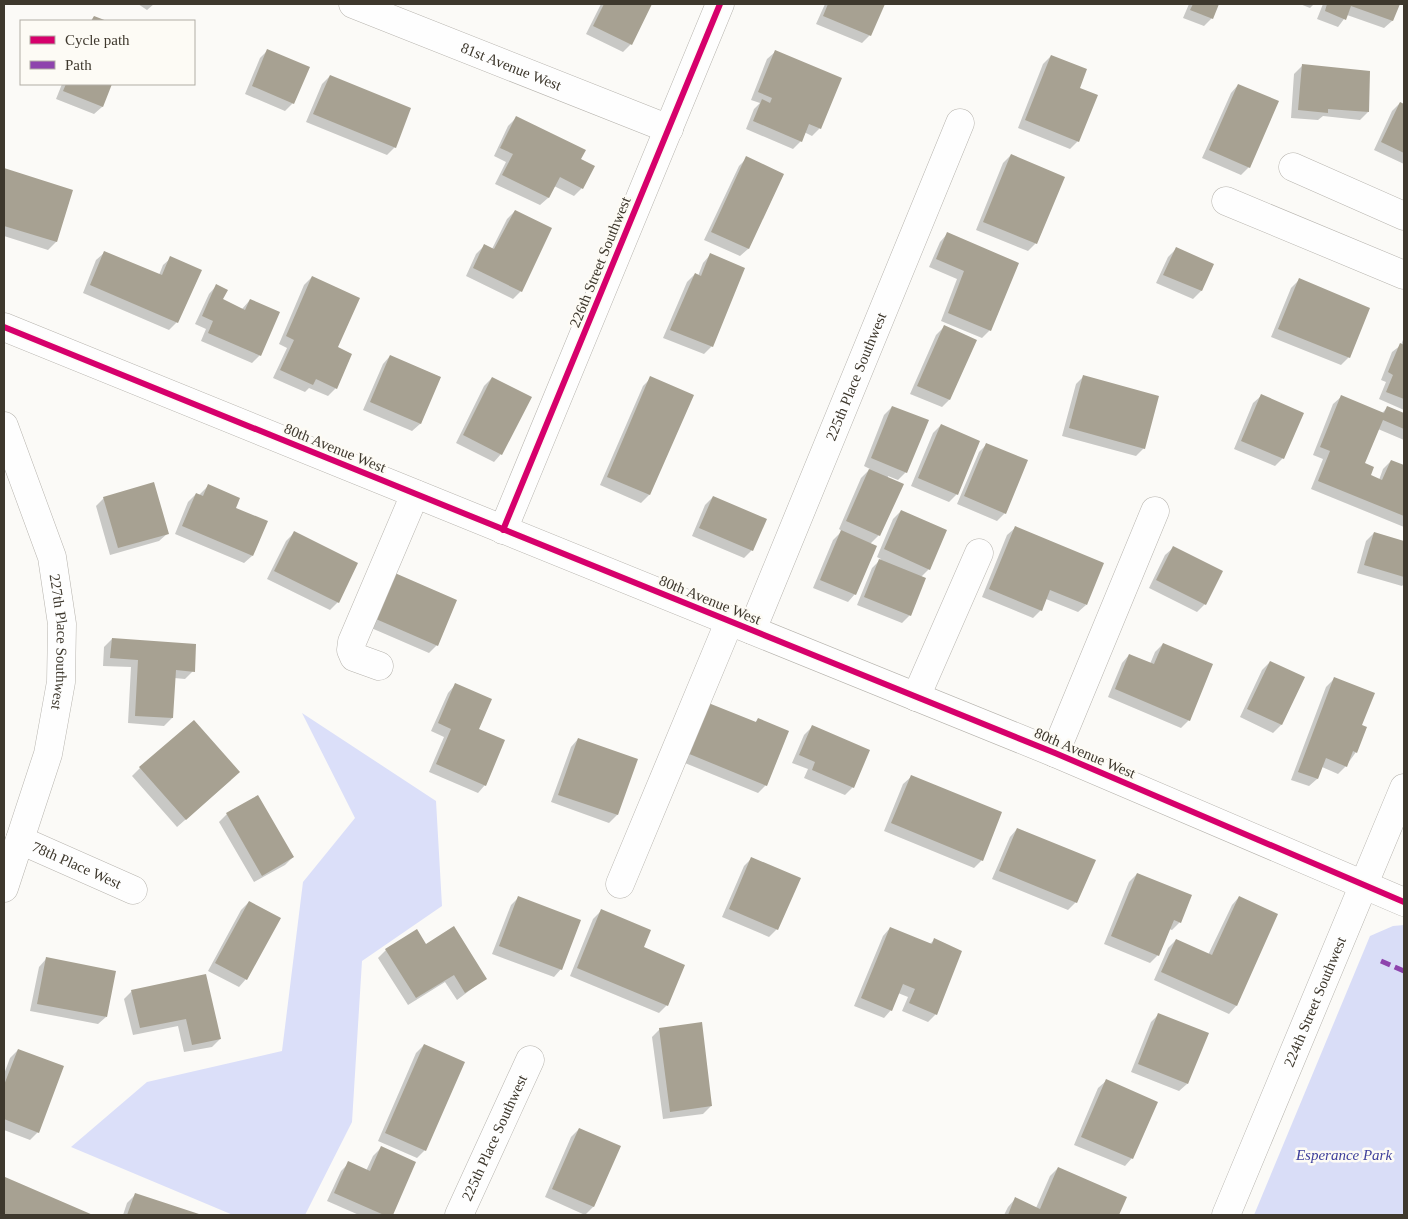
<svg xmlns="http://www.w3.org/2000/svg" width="1408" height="1219" font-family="Georgia,serif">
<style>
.green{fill:#d9ddf7}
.forest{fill:#dbdff9}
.shadow{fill:#0003}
.building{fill:#a7a192}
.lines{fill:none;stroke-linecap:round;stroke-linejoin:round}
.minor-casing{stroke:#b7b4ae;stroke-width:29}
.minor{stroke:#fefefe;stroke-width:28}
.quiet{stroke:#8e44ad;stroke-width:5;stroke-dasharray:10 5;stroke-linecap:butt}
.cycleway-casing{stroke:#fdfbf5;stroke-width:9}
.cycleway{stroke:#d6006c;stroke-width:6}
.labels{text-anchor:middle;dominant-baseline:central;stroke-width:5;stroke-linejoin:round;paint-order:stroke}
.street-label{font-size:15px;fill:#3e382d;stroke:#fdfbf5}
.park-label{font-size:15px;font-style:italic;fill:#3e3f9b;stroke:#fdfbf5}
</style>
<rect width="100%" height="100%" fill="#fbfaf7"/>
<path class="green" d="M1404,925v290h-150l116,-279 23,-10z"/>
<path class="forest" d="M302,713l134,88 6,105 -80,55 -10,161 -47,93h-72l-162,-68 76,-65 135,-31 21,-169 52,-64z"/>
<path class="shadow" d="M138,4h16l-7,6z
M601,4h50l-20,40 -8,8 -37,-18z
M825,4h59l-14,31 -8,8 -46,-19z
M1189,4h29l-6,14 -8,8 -21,-8z
M1300,4h14l-4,4z
M1323,4h75l-6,17 -8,7 -37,-13 -9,12 -21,-8z
M268,50l25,53 -8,8 -40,-17 15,-36z
M775,52l45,76 -8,8 -8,-4 -3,9 -8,8 -47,-20 8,-20 6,-6 -9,-3 16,-41z
M1051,56l27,85 -8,8 -52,-21 25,-64z
M1302,66l66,46 -8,8 -37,-4 -5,4 -27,-2 3,-44z
M330,76l65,71 -8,8 -81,-33 16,-38z
M62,84h49l-9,23 -8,7 -38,-15z
M1238,85l11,82 -8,8 -39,-17 29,-65z
M1400,103l4,2v59l-30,-14 18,-39z
M516,118l63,42 3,28 -8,8 -20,-10 -6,12 -8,7 -45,-21 11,-22 -12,-6 14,-30z
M1011,155l25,88 -8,8 -52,-21 27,-67z
M747,158l36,17 -35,74 -8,7 -36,-16 35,-74z
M4,169l68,22 -16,51 -8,8 -44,-14z
M515,211l6,80 -8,8 -47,-23 10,-22 8,-8 8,3 15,-30z
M947,234l70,29 -27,67 -8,8 -41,-17 16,-42 -28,-12 11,-25z
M1176,249l37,16 -12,26 -8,8 -37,-16 12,-26z
M104,253l55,22 4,-10 8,-7 6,64 -8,8 -86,-37 13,-33z
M710,255l2,91 -8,8 -41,-16 24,-56 8,-8 3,2 5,-13z
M312,277l25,71 -1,40 -8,8 -19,-8 -4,4 -32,-14 14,-30 -8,-4 25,-59z
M1299,280l50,77 -8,8 -70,-28 20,-49z
M216,286l5,14 21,9 8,-9 10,55 -8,8 -51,-22 5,-12 -11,-5 14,-30z
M944,327l5,73 -7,7 -32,-13 26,-59z
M1404,337v73l-25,-11 7,-17 -5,-2 11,-28 9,-7z
M390,356l50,21 -20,47 -8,7 -49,-21 20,-46z
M1084,376l60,72 -8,8 -74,-20 14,-52z
M492,378l9,76 -7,8 -38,-19 28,-57z
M651,378l41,18 -43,99 -8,8 -41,-18 43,-99z
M1261,396l22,62 -8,8 -41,-17 19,-46z
M1341,397l40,17 7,-7 16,7v26l-26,-11 -15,35 6,12 10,4 4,-11 8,-8 13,5v61l-93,-38 12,-30 -10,-4 20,-51z
M892,407l14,65 -8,8 -10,-4 -9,59 -9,9 -15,50 -7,8 -35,-14 20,-48 9,-9 -3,-2 22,-51 9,-9 -6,-3 20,-51z
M941,425l16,69 -8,8 -38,-16 22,-53z
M987,444l18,69 -8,8 -40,-17 22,-52z
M208,486l27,23 17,47 -8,7 -69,-29 13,-32 8,-8 3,1z
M713,497l39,53 -8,8 -52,-22 13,-31z
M104,498l63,36 -8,7 -49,14 -14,-49z
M901,511l28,58 -8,8 -11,38 -8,8 -45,-18 15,-37 9,-9 -4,-2 16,-38z
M1015,528l71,77 -8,7 -32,-13 -5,11 -8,8 -51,-21 25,-62z
M294,533l44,69 -8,8 -63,-31 19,-38z
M1374,533l30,9v42l-2,2 -45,-13 9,-32z
M1173,548l32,56 -8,8 -48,-24 16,-33z
M381,579l56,66 -8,8 -67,-29z
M112,639l81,32 -8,8 -11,-1 -2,40 -8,8 -36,-3 3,-56 -28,-1 1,-19z
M1163,644l26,76 -8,8 -73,-31 14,-34 7,-8 21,9 5,-12z
M1270,662l33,16 -22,47 -8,8 -33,-16 22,-47z
M1334,679l27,47 4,1 -9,25 -10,14 -8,8 -16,-7 -5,12 -8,7 -18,-6 35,-93z
M455,685l22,45 8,55 -7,8 -49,-21 15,-35 -13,-6 17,-38z
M699,711l56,12 3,-4 8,66 -8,8 -78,-32z
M812,727l41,60 -8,8 -41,-17 4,-9 -16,-6 12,-28z
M578,739l58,21 -19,55 -8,8 -58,-21 20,-55z
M140,768l91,12 -54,47 -45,-51z
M911,777l71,83 -8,8 -90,-37 19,-47z
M227,814l66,43 -8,8 -31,17 -35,-60z
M1017,829l59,73 -8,8 -76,-31 18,-42z
M752,858l25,71 -8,8 -47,-20 22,-51z
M1137,874l53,22 -10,26 -8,8 -3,-1 -11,26 -8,8 -46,-19 25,-62z
M1239,897l-3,109 -7,8 -75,-34 14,-32 8,-8 32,15 24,-50z
M518,898l43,71 -7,8 -62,-23 19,-49z
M249,902l-3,77 -7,8 -31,-16 33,-61z
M601,911l41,37 25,57 -8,8 -89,-37 23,-57z
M890,928l40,16 4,-4 2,74 -8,8 -26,-11 6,-14 -10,-4 -7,17 -7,8 -30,-12 29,-70z
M417,931l9,15 60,32 -29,22 -12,-18 -37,23 -30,-47 8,-8z
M46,959l60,58 -8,7 -68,-13 9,-44z
M205,975l15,64 -8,8 -28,5 -6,-26 -45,9 -9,-36 8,-8z
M1159,1014l28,70 -8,7 -48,-19 20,-50z
M660,1029l51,77 -8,8 -40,5 -11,-82z
M424,1045l1,105 -8,8 -39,-17 38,-88z
M18,1050l20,82 -8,8 -26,-10v-56l6,-16z
M1106,1081l26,77 -7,8 -51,-21 24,-57z
M579,1129l40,18 -26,60 -8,8 -40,-18 26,-60z
M381,1148l34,15 -24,52h-32l-32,-14 14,-30 8,-8 17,8 7,-15z
M1058,1168l67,30 -7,17h-114l4,-8 7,-8 21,9 14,-32z
M5,1179l85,36h-86z
M135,1195l64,20h-76l4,-12z"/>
<path class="building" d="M604,4h48l-20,41 -39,-19z
M828,4h57l-14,32 -48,-20z
M1193,4h26l-6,15 -23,-9z
M1327,4h73l-7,17 -42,-15 -5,14 -21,-9z
M94,16l13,5h-16z
M267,49l43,18 -16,37 -42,-18z
M775,50l67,28 -21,51 -12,-5 -7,18 -49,-21 9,-22 8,4 2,-5 -14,-6z
M1051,55l36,14 -7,19 18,7 -19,47 -54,-22z
M1302,64l68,7 -1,41 -41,-3v4l-30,-3z
M330,75l81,33 -15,40 -83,-34z
M66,84h46l-9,23 -40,-16z
M1238,84l41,17 -29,67 -41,-18z
M1400,102l4,2v49l-23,-11z
M516,116l70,34 -5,9 14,7 -12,23 -23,-12 -11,21 -47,-23 11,-21 -13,-6z
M1011,154l54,23 -28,67 -54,-22z
M746,156l38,18 -35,75 -38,-17z
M4,168l69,22 -16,52 -53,-16z
M515,210l37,18 -30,64 -49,-24 11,-24 10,5z
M947,232l72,31 -28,68 -43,-18 16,-42 -28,-12z
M1176,247l38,17 -12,27 -39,-16z
M104,251l58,24 8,-19 32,14 -24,53 -88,-38z
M710,253l35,15 -32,79 -43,-17 25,-57 6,3z
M312,276l48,22 -22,49 14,7 -15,35 -21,-10 -3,6 -33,-15 14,-30 -8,-4z
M1299,278l71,30 -20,50 -72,-29z
M216,284l12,6 -5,9 22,11 5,-11 30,13 -19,44 -53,-23 5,-12 -11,-5z
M944,325l33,15 -27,60 -33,-14z
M1400,343l4,2v54l-18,-7 7,-17 -5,-3z
M390,355l51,22 -20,47 -51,-22z
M1083,375l76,21 -14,53 -76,-21z
M650,376l44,19 -44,100 -43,-18z
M492,377l40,20 -30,58 -39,-20z
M1261,394l43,19 -20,46 -43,-18z
M1341,395l43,18 3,-7 17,7v16l-21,-9 -18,43 9,4 -3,8 11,5 9,-20 13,5v51l-86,-35 12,-30 -10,-4z
M892,406l37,14 -22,53 -36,-15z
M941,424l39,17 -22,54 -40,-17z
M986,443l42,17 -22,54 -42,-18z
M869,469l35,15 -24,52 -34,-15z
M154,482l15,52 -51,14 -15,-51z
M208,484l32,14 -4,10 32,13 -15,35 -71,-30 14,-33 7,3z
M713,496l54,23 -14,32 -54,-23z
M901,510l46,20 -17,40 -46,-21z
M1015,526l89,37 -17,42 -37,-15 -8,21 -53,-22z
M841,530l36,16 -21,49 -36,-15z
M294,531l64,32 -19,40 -65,-32z
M1374,532l30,9v36l-40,-12z
M1173,546l50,25 -17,34 -50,-25z
M879,559l47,19 -15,38 -47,-19z
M388,570l69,30 -19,46 -69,-30z
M112,638l84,6 -1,28 -19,-2 -3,48 -38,-2 3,-56 -28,-2z
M1163,643l50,21 -23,57 -75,-32 14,-35 25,10z
M1270,661l35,16 -23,48 -35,-16z
M1334,677l41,16 -13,32 5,2 -10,26 -4,-2 -6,16 -21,-9 -8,21 -20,-7z
M455,683l37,16 -13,30 26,11 -19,46 -50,-22 15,-35 -13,-6z
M706,702l50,20 2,-4 31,13 -22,55 -80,-33z
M194,720l46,52 -54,48 -47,-53z
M812,725l58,25 -16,38 -42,-18 3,-8 -16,-7z
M578,738l60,21 -20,56 -60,-20z
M911,775l91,37 -19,49 -92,-38z
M258,795l36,62 -32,19 -36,-63z
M1017,828l79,32 -19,43 -78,-32z
M751,857l50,21 -23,52 -49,-21z
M1137,873l55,22 -11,28 -7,-3 -15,36 -48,-20z
M518,896l63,24 -19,50 -63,-24z
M1239,896l39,18 -41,92 -76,-34 15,-33 36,16z
M249,901l32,17 -34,62 -32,-17z
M601,909l50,21 -7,17 41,18 -17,41 -91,-38z
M454,926l33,53 -22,14 -11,-18 -38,23 -31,-49 32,-20 9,15z
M890,927l42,17 2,-6 28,13 -25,64 -28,-12 6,-14 -12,-5 -11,27 -31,-13z
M46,957l70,14 -9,46 -70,-13z
M206,974l15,65 -29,6 -6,-26 -46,9 -9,-38z
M1158,1013l51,20 -21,51 -50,-20z
M702,1022l10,84 -42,6 -11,-84z
M424,1044l41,18 -39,89 -41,-18z
M18,1049l46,17 -25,67 -35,-14v-34z
M1106,1079l52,23 -25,57 -52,-22z
M579,1128l42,18 -27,61 -42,-18z
M381,1146l35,16 -23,53h-9l-50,-22 14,-32 22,10z
M1058,1167l69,30 -8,18h-111l7,-18 25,12z
M5,1177l88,38h-89z
M135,1193l67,22h-75z"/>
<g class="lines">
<defs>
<g id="minor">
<path id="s1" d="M353,4l316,125"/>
<path d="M1293,167l111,49"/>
<path d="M1226,201l178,74"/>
<path d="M4,327l1051,426 349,149"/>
<path id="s2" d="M4,426l48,131 10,67 -1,58 -13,72 -44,134"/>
<path d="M503,530l217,-526"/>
<path id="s3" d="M752,630l208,-507"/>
<path d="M379,666l-25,-9 -3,-7 1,-8 63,-148"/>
<path d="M916,697l63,-144"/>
<path d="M1055,753l100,-242"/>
<path id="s4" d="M20,840l113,50"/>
<path d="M620,884l110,-264"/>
<path id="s5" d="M459,1215l71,-155"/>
<path id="s6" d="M1226,1215l178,-427"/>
</g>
</defs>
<use href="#minor" class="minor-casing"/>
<use href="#minor" class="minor"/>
<path class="quiet" d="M1381,961l23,10"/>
<defs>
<path id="cycleway" d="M4,327l1051,426 349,149
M503,530l217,-526"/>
</defs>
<use href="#cycleway" class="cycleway-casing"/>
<use href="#cycleway" class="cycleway"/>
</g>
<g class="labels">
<g class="street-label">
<text stroke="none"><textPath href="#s1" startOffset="170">81st Avenue West</textPath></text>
<text transform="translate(600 262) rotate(-68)">226th Street Southwest</text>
<text stroke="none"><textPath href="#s3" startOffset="274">225th Place Southwest</textPath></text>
<text transform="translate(335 448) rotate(22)">80th Avenue West</text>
<text transform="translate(710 600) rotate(22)">80th Avenue West</text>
<text stroke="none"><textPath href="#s2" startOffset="225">227th Place Southwest</textPath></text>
<text transform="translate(1085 753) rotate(23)">80th Avenue West</text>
<text stroke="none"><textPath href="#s4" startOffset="62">78th Place West</textPath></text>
<text stroke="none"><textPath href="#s6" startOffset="231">224th Street Southwest</textPath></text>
<text stroke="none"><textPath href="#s5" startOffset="85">225th Place Southwest</textPath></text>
</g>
<g class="park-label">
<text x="1344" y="1155">Esperance Park</text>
</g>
</g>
<rect width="1408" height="1219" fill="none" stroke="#3e382d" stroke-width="10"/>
<rect x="20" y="20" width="175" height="65" fill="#fdfbf5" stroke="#b1ada5"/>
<rect x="30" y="36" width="25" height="8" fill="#d6006c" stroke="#b1ada5"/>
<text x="65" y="45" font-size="15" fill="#3e382d">Cycle path</text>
<rect x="30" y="61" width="25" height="8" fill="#8e44ad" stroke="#b1ada5"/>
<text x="65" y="70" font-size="15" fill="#3e382d">Path</text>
</svg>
